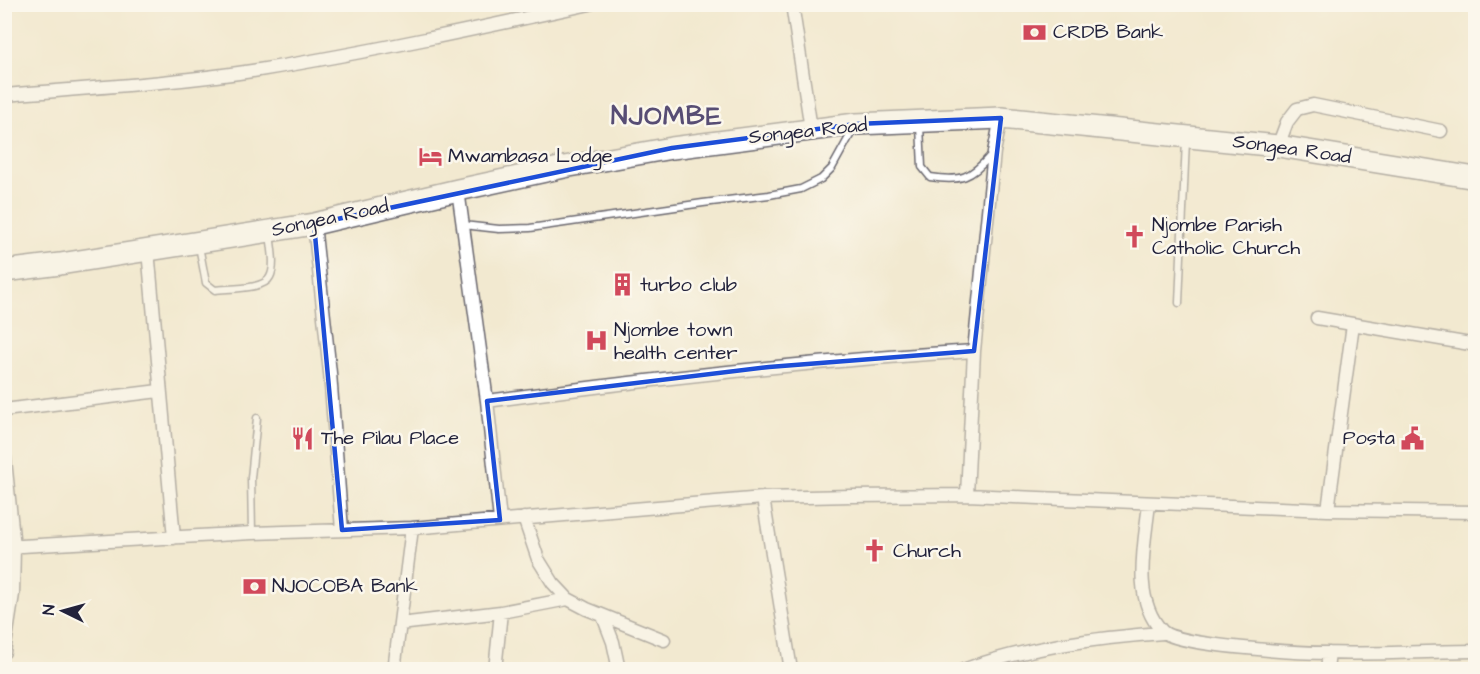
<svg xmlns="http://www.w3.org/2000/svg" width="1480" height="674" font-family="'Architects Daughter',sans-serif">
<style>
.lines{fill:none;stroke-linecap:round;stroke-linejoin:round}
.service-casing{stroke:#6b686f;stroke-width:9}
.minor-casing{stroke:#6b686f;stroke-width:15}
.trunk-casing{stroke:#6b686f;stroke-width:24}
.service{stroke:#fff;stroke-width:6}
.minor{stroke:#fff;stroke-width:12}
.trunk{stroke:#fff;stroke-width:21}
.marked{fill:none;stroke:#1d4ed8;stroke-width:4.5;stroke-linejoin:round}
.labels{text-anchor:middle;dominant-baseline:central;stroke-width:5;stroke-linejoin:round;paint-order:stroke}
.poi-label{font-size:20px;fill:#22223b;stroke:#fbf7ec;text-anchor:start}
.street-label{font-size:20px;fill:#22223b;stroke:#fbf7ec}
.district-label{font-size:26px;font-weight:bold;letter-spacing:1.5px;fill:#574d74;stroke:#fbf7ec}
</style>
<rect width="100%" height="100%" fill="#fbf7ec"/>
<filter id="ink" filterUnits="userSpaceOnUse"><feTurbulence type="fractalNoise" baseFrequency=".0167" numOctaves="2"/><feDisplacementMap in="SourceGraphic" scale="12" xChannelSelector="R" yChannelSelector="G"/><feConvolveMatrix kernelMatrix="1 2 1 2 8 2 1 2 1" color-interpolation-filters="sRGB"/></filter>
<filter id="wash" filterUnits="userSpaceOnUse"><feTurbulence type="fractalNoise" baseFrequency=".008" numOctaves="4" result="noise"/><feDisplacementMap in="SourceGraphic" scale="24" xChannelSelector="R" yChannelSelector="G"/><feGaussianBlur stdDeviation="1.35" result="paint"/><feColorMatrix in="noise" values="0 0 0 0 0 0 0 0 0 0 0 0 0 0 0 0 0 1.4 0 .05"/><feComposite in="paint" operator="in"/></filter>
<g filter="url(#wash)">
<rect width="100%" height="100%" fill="#f2e9d0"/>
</g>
<g filter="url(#ink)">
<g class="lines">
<defs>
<path id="service" d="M920,126l2,41 8,10c31,5 41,1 61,-22
M463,225l36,4 31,-1 173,-25 66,-8 32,-6 20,-10 11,-11 21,-38
M199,246l7,37 9,7c13,-2 49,0 55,-13 6,-11 1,-31 0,-44
M1179,303l7,-163
M252,533l-1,-55 6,-60"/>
<path id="minor" d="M792,4l19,125
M4,95c85,-7 171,-12 255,-25 111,-18 221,-42 331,-66
M1278,146l9,-24 10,-13 16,-4 128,26
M458,190l29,211 13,119
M314,224l16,149 12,157
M148,250l26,288
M1317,318l159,27
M487,401c162,-22 324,-40 487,-50
M4,410l155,-19
M4,450l10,97 -1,47 -9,58
M967,495l7,-144 20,-199 7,-34
M763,498l28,172
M1149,503c-4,41 -18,95 13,128 14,15 141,22 167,22 49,2 98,-2 147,-2
M1328,510l25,-186
M524,518l14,41 15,24 15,16 19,10 77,31
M4,547l248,-14 160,-5 351,-30 89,-2 115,-1 361,15 148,2
M603,616l10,26 6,28
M400,624l101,-12 67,-13
M394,670l18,-142
M495,670l6,-58
M963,670c64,-23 132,-32 200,-37
M1327,670l2,-17"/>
<path id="trunk" d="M4,271l56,-7 254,-40 144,-34 106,-23 108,-19 184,-24 145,-6 277,28 198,32"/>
</defs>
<use href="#service" class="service-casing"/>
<use href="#minor" class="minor-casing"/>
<use href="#trunk" class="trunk-casing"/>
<use href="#service" class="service"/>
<use href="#minor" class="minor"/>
<use href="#trunk" class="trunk"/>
</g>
</g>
<path d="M0 0H1480V674H0ZM1001,118l-27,233 -205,16 -282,34 13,119 -158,10 -28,-306 358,-76 184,-24z" fill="#f2e9d0" fill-opacity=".55" fill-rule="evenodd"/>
<path class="marked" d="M1001,118l-27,233 -205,16 -282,34 13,119 -158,10 -28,-306 358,-76 184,-24z"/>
<defs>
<symbol id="bank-bare" viewBox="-9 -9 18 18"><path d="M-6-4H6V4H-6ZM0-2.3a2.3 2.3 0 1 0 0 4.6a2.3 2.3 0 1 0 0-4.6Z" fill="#d1495b" stroke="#fbf7ec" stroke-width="2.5" paint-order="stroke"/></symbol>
<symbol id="hotel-bare" viewBox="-9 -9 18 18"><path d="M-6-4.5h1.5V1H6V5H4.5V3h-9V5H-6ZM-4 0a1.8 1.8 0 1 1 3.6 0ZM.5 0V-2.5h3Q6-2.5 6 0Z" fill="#d1495b" stroke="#fbf7ec" stroke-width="2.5" paint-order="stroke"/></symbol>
<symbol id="church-bare" viewBox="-9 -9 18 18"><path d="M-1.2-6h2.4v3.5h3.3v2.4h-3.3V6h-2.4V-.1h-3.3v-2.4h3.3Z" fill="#d1495b" stroke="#fbf7ec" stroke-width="2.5" paint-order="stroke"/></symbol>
<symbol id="building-bare" viewBox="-9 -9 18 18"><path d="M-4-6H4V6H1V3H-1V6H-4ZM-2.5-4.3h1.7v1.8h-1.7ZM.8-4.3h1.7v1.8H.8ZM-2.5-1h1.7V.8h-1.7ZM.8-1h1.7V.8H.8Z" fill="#d1495b" stroke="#fbf7ec" stroke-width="2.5" paint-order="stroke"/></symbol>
<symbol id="hospital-bare" viewBox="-9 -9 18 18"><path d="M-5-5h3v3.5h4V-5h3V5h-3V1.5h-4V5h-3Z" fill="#d1495b" stroke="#fbf7ec" stroke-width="2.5" paint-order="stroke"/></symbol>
<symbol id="restaurant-bare" viewBox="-9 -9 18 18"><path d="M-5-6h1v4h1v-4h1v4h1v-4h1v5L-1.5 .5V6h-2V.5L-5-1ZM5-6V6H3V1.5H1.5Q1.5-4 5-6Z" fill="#d1495b" stroke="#fbf7ec" stroke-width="2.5" paint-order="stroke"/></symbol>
<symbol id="civic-bare" viewBox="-9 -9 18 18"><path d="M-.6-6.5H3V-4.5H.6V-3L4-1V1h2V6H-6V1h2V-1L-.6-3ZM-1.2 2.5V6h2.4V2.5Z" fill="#d1495b" stroke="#fbf7ec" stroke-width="2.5" paint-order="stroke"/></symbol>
</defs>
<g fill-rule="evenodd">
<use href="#bank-bare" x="1018" y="16" width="33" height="33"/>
<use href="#hotel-bare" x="414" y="140" width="33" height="33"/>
<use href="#church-bare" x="1118" y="220" width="33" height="33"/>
<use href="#building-bare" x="606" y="268" width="33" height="33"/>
<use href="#hospital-bare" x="580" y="324" width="33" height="33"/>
<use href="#restaurant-bare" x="286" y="422" width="33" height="33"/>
<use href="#civic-bare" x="1396" y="422" width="33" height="33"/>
<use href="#church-bare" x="858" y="534" width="33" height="33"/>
<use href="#bank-bare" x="238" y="570" width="33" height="33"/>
</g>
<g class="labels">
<g class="poi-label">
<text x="1053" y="32">CRDB Bank</text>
<text x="448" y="156">Mwambasa Lodge</text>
<text x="1152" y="225">Njombe Parish<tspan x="1152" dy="23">Catholic Church</tspan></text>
<text x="640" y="285">turbo club</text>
<text x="614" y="330">Njombe town<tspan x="614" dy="23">health center</tspan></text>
<text x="321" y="438">The Pilau Place</text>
<text x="1395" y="438" text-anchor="end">Posta</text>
<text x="893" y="551">Church</text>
<text x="272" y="586">NJOCOBA Bank</text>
</g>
<g class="street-label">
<text transform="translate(808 131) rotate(-6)">Songea Road</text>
<text transform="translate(1292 149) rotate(8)">Songea Road</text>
<text transform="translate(330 218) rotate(-12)">Songea Road</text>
</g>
<g class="district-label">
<text x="667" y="116">NJOMBE</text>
</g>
</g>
<rect width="1480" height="674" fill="none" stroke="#fbf7ec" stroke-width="24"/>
<g transform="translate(63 611) rotate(275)" stroke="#fbf7ec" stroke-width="4.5" paint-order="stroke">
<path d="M0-4.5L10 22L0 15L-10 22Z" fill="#22223b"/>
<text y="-9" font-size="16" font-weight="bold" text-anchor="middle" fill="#22223b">N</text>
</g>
</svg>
